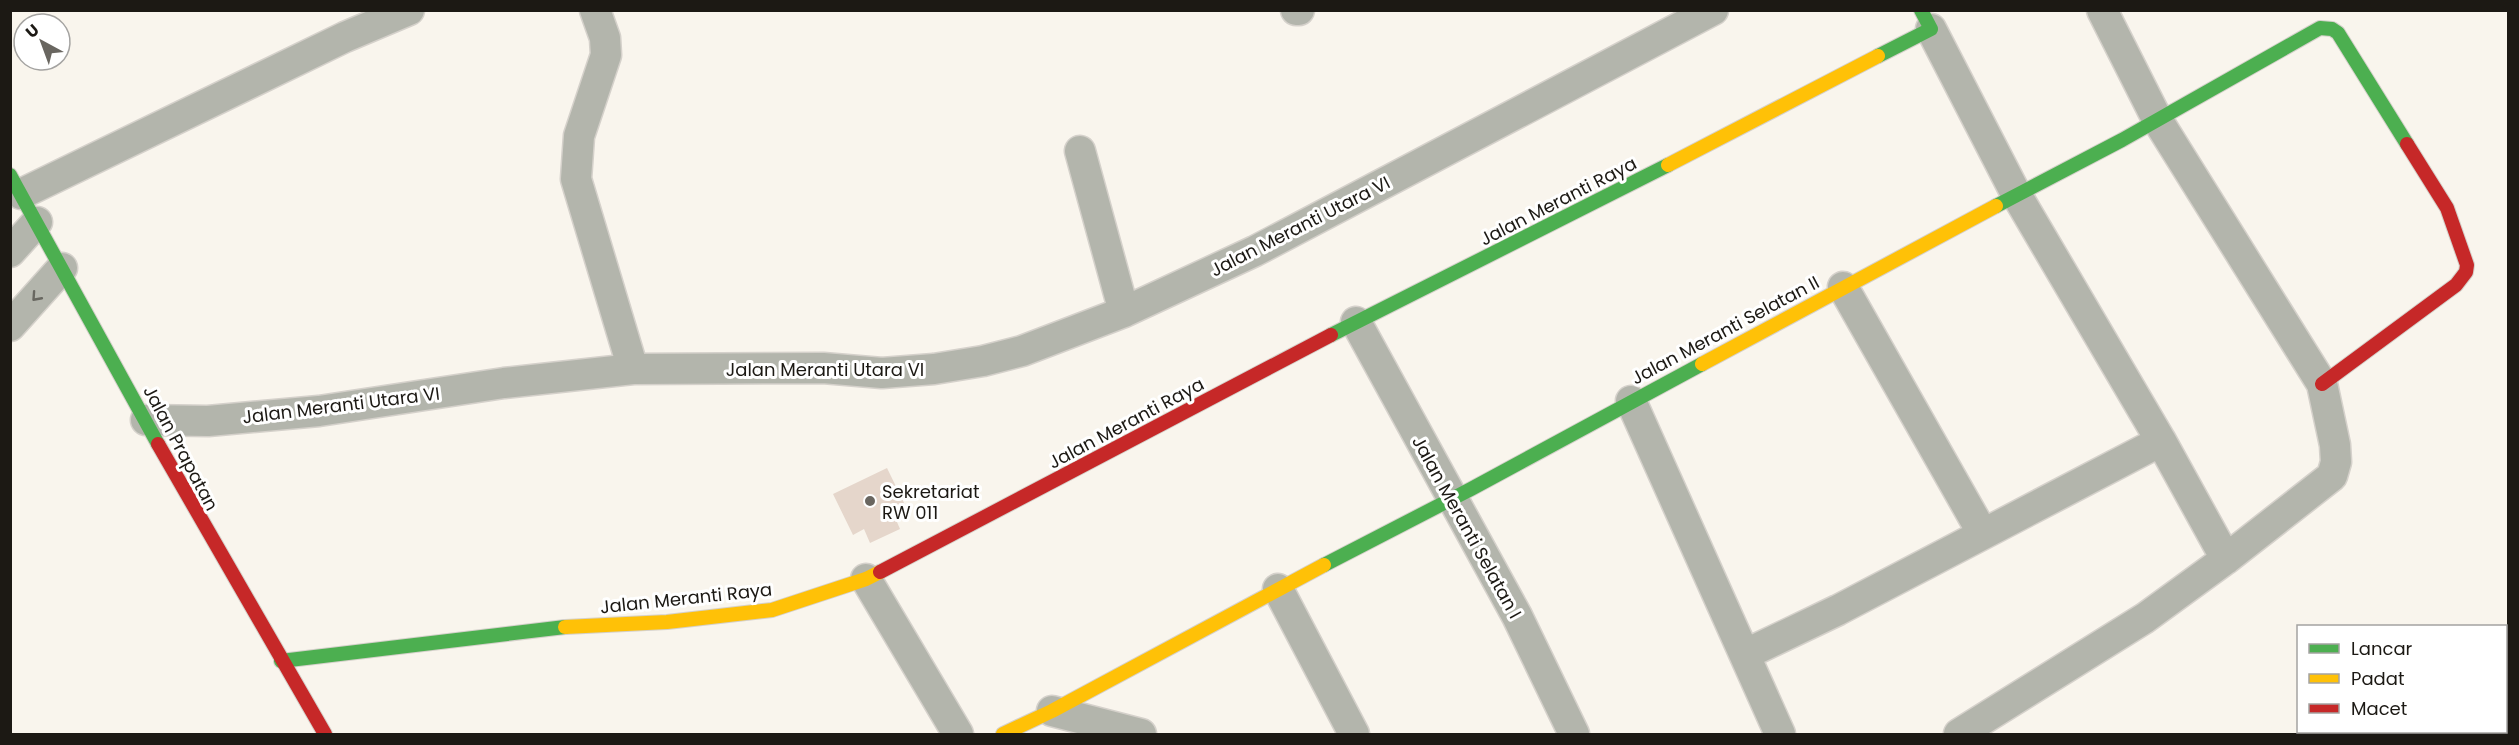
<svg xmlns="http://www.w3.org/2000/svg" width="2519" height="745" font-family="Poppins,sans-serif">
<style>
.building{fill:#e5d6cb}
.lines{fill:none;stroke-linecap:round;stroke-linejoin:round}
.street-casing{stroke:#d5d1cb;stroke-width:33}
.fast-casing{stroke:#d5d1cb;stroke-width:16}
.slow-casing{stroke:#d5d1cb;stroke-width:16}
.jam-casing{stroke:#d5d1cb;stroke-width:16}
.street{stroke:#b3b5ac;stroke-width:30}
.fast{stroke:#4caf50;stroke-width:14}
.slow{stroke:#ffc107;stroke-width:14}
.jam{stroke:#c62828;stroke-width:14}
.oneway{stroke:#686760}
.poi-dot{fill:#696660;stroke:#fff;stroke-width:2}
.labels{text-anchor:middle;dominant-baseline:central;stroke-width:6;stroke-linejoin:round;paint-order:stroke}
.street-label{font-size:18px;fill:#1c1914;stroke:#fff}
.poi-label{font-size:18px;fill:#1c1914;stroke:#fff;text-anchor:start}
</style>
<rect width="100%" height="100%" fill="#f9f5ed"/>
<path class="building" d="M887,468l20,41 -13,6 6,14 -30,14 -6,-14 -11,6 -20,-41z"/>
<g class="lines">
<defs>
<path id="street" d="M595,10l10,28 1,17 -27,81 -3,43 57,190
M1296,10h3
M1931,29l85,165 145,247 65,118
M1080,151l44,161
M21,194l324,-157 64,-27
M10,252l27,-30
M1843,287l140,247
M1356,322l161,294 57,118
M10,326l52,-58
M1631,401l149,333
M146,420l62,1 111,-10 185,-28 129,-14 190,-1 59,5 52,-4 49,-8 39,-10 102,-39 131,-61 458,-241
M866,579l92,155
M1278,589l76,145
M1746,654l92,-44 323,-169
M1052,711l89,23
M1959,734l186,-116 81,-59 106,-83 4,-14 -1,-17 -13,-61 -164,-263 -56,-111"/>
<path id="fast" d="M1878,56l53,-27 -10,-19
M10,175l148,269
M1996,206l126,-66 198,-112 12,1 6,4 69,111
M1331,335l337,-170
M1324,565l147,-76 231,-125
M281,661l284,-34"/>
<path id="slow" d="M1668,165l210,-109
M1702,364l294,-158
M565,627l102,-5 105,-12 94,-31 14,-7
M1003,734l49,-23 272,-146"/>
<path id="jam" d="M2322,384l134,-99 10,-13 1,-7 -20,-57 -40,-64
M158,444l167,290
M880,572l451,-237"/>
</defs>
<use href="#street" class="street-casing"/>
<use href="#fast" class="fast-casing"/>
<use href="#slow" class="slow-casing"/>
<use href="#jam" class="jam-casing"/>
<use href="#street" class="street"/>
<use href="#fast" class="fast"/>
<use href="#slow" class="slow"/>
<use href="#jam" class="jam"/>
</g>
<defs><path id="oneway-chevron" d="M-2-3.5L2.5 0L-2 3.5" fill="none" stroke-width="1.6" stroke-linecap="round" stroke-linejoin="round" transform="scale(1.5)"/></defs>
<use class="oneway" href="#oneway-chevron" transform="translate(36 297) rotate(132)"/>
<circle class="poi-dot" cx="870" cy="501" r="6"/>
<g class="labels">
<g class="street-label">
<text transform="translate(1558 201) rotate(-27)">Jalan Meranti Raya</text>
<text transform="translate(1300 226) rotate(-27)">Jalan Meranti Utara VI</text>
<text transform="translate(1725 330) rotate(-28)">Jalan Meranti Selatan II</text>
<text x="825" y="369">Jalan Meranti Utara VI</text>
<text transform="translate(341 405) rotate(-7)">Jalan Meranti Utara VI</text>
<text transform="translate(1126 423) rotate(-28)">Jalan Meranti Raya</text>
<text transform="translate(181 448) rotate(62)">Jalan Prapatan</text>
<text transform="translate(1467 527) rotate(61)">Jalan Meranti Selatan I</text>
<text transform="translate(686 598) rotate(-6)">Jalan Meranti Raya</text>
</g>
<g class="poi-label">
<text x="882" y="491">Sekretariat<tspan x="882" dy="21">RW 011</tspan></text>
</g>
</g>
<rect width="2519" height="745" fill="none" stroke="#1c1914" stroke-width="24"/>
<rect x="2297" y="625" width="210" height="108" fill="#ffffff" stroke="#a4a3a1" stroke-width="1.5"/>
<rect x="2309" y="644" width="30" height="9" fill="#4caf50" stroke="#a4a3a1" stroke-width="1.5"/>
<text x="2351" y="655" font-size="18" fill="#1c1914">Lancar</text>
<rect x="2309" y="674" width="30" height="9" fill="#ffc107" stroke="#a4a3a1" stroke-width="1.5"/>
<text x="2351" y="685" font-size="18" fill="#1c1914">Padat</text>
<rect x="2309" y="704" width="30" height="9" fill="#c62828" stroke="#a4a3a1" stroke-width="1.5"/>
<text x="2351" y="715" font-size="18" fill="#1c1914">Macet</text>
<g transform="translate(42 42) rotate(319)"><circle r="28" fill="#ffffff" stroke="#a4a3a1" stroke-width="1.5"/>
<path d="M0-4.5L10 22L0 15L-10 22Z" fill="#696660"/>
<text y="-9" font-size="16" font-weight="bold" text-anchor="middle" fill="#1c1914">U</text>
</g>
</svg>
